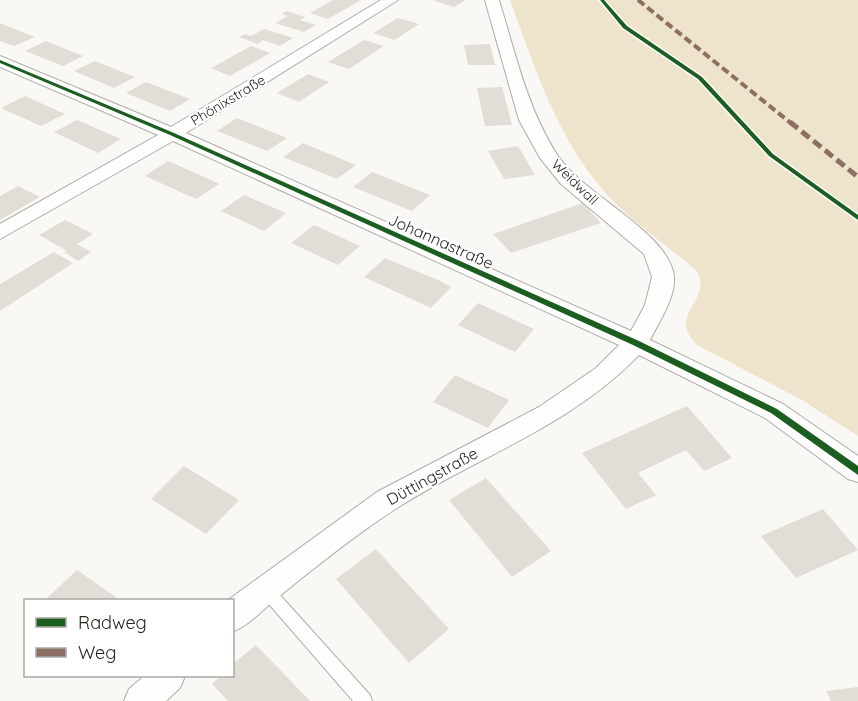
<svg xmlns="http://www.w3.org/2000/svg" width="858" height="701" font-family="Quicksand,sans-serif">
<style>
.green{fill:#eee3cb}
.building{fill:#e1ded8}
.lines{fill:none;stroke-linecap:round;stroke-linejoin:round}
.lane-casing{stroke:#b0ada8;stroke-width:2}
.street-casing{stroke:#b0ada8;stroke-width:2}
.lane{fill:#fefefd;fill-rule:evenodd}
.street{fill:#fefefd;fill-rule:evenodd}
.quiet-far1{stroke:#8d6e63;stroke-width:4;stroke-dasharray:8 4;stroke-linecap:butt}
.quiet{stroke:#8d6e63;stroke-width:5;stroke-dasharray:10 5;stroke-linecap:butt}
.cycleway-casing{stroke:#fff;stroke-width:3}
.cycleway{fill:#1b5e20;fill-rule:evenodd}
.labels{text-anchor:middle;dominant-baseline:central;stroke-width:4.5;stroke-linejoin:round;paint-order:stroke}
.far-street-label{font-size:14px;fill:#2a261f;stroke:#fff}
.street-label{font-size:16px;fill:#2a261f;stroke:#fff}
</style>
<rect width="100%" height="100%" fill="#faf8f4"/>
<path class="green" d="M510,0h348v436l-56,-36 -105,-55c-31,-31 16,-43 0,-74 -34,-29 -76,-56 -103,-92 -41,-53 -61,-117 -84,-179z"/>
<path class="building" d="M333,0h28l-33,19 -18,-6z
M432,0h34l-12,7z
M287,11l18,6 -5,3 16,5 -12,7 -29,-9 13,-7 -6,-2z
M398,18l21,6 -25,16 -21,-7z
M0,23l35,14 -21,9 -14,-5z
M264,29l29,9 -13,8 -17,-6 -5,4 -19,-7 6,-3 6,2z
M364,40l20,6 -35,23 -21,-7z
M46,41l37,15 -20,10 -38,-15z
M490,44l5,21h-27l-4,-20z
M251,46l19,7 -40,23 -19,-8z
M95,61l40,16 -21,11 -40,-17z
M308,74l21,8 -30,20 -22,-9z
M146,82l44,17 -20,12 -44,-18z
M502,87l10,38 -27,1 -8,-38z
M25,96l40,18 -24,12 -40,-18z
M237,118l50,20 -20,13 -50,-20z
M77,120l44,19 -23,14 -44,-21z
M303,143l53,22 -19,14 -54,-22z
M518,146l17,29 -31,4 -16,-28z
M168,161l41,18 10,5 -23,15 -51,-23z
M372,172l58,23 -18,16 -59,-24z
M18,186l22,11 -40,23v-24z
M244,195l42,18 -22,18 -43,-20z
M583,203l18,20 -90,30 -18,-19z
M65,220l28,14 -16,10 14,8 -13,9 -14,-9 3,-1 -28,-16z
M314,225l46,21 -22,19 -47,-22z
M54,252l19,11 -73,48v-27z
M385,258l53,22 13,7 -20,21 -67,-31z
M478,303l56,26 -19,23 -57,-27z
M455,375l54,25 -21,28 -55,-26z
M687,406l45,52 -28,13 -18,-21 -48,23 18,22 -30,14 -44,-56z
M184,466l55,34 -33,34 -55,-35z
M486,478l65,73 -39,26 -63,-77z
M823,509l35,41 -62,28 -35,-42z
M376,549l73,80 -40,34 -73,-84z
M77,570l43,30h-75z
M256,645l54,56h-82l-16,-17 9,-8h11v-11z
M858,687v14h-27l-5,-10z"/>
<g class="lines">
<defs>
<path id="lane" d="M266,583l5,2 99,110 2,6h-19l-92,-106 -3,-5 3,-5z"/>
<path id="street" d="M381,0h17l-212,133 445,198 14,-26 7,-28 -8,-23 -83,-70 -21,-26 -21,-38 -34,-120h14c16,52 28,107 57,153 25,41 112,78 118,123 2,21 -15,46 -24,64l133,64 75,52v26l-10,-3 -83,-61 -126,-63c-71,73 -159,100 -242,153 -42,27 -83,60 -121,91 -14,11 -26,26 -44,33v-32h-4l149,-108 162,-85 57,-39 23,-23 -446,-204 -173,98v-15l158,-89 -158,-68v-11l171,71z
M144,676h41l-5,12 -14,13h-42l5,-12z"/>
</defs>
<use href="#lane" class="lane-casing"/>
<use href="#street" class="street-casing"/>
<use href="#lane" class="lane"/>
<use href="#street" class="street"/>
<path class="quiet-far1" d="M638,0l154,124"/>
<path class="quiet" d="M790,122l68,55"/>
<defs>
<path id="cycleway" d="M600,0h4l23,26 75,51 71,77 85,61v5l-89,-64 -71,-77 -75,-51z
M0,60l174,73 465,208 138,68 81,57v9l-87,-62 -138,-68 -463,-210 -170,-72z"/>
</defs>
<use href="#cycleway" class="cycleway-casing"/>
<use href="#cycleway" class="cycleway"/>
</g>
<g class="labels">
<g class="far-street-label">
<text transform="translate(228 100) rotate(-31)">Phönixstraße</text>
<text transform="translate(575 182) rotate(44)">Weidwall</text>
</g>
<g class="street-label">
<text transform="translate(441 241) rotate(24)">Johannastraße</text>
<text transform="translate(432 476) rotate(-29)">Düttingstraße</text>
</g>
</g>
<rect x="24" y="599" width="210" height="78" fill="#ffffff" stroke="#aaa8a5" stroke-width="1.5"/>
<rect x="36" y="618" width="30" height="9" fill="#1b5e20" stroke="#aaa8a5" stroke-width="1.5"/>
<text x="78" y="629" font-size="18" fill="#2a261f">Radweg</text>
<rect x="36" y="648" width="30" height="9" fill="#8d6e63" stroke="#aaa8a5" stroke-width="1.5"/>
<text x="78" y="659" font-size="18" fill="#2a261f">Weg</text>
</svg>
